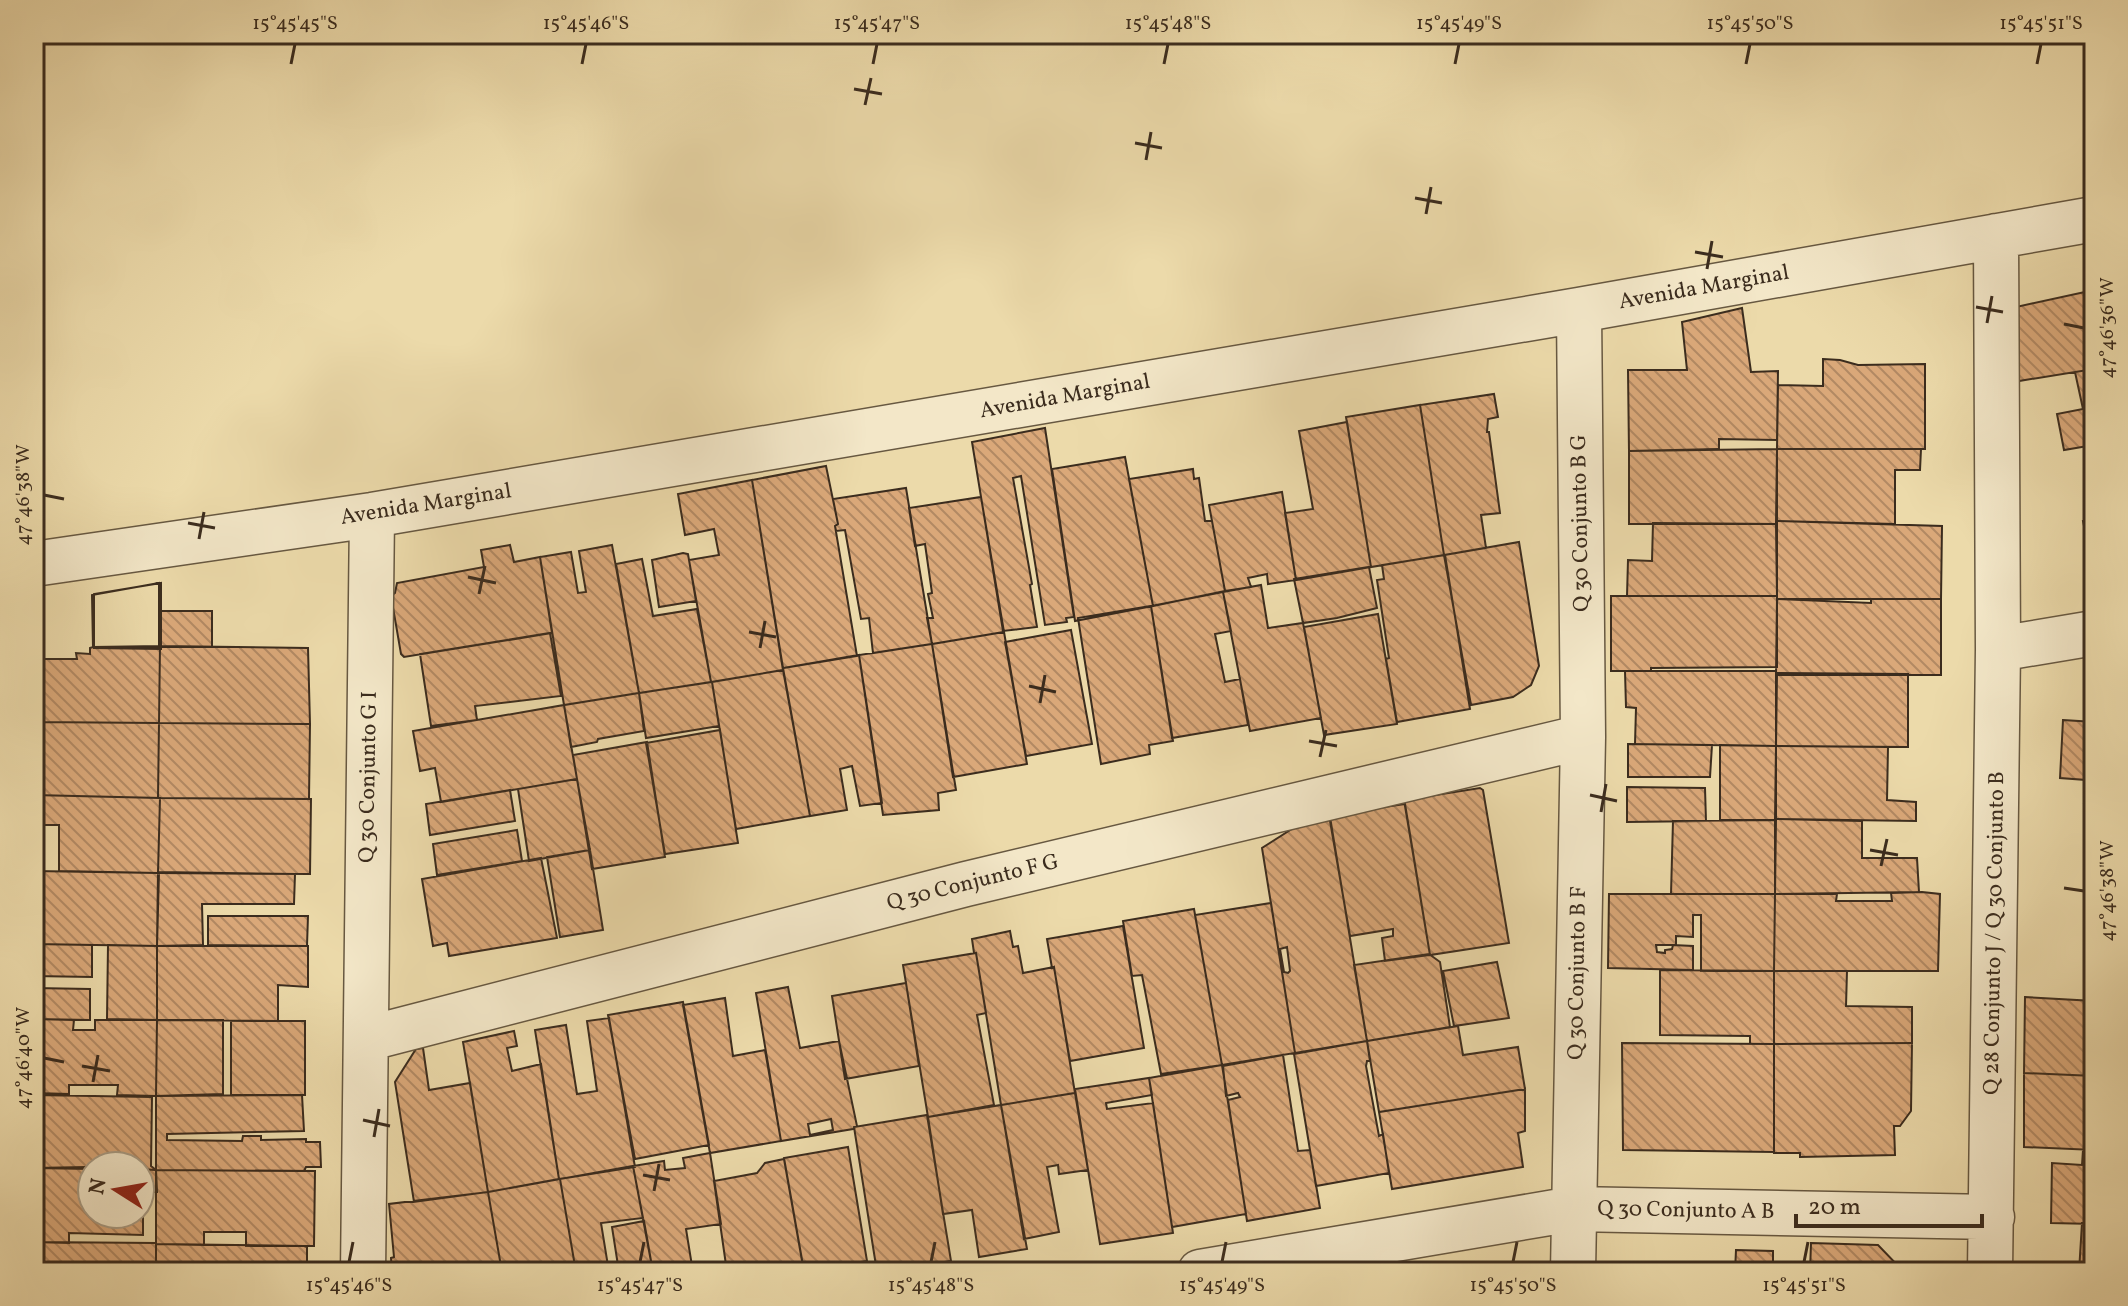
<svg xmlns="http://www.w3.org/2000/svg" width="2128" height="1306" font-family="Vollkorn,serif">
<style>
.building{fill:url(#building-back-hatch);stroke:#3b2c1e;stroke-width:2;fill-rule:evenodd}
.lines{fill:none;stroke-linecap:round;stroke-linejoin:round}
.minor-casing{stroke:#675841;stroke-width:47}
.minor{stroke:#f3e7c8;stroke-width:44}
.ticks{fill:none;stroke:#3b2c1e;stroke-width:3}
.labels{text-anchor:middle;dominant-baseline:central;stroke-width:6;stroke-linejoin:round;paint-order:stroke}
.street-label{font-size:22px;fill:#3b2c1e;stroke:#f3e7c8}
.neatline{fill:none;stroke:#3b2c1e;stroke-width:3}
.ticks-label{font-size:20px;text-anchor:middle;fill:#3b2c1e}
</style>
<defs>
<pattern id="building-back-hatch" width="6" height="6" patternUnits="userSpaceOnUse" patternTransform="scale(2)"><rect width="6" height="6" fill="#daa879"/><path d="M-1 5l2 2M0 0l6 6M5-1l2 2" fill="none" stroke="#b28963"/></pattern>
</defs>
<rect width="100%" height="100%" fill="#ecdaaa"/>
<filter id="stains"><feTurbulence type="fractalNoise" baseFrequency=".0025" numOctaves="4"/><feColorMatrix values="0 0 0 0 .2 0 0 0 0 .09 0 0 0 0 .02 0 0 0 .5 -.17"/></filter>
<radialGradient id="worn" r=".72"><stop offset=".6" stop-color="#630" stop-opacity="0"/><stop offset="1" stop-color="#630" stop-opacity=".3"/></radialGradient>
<path class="building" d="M2094,290v79l-75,12 -3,-74z
M1742,308l9,64 27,-1 -1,69 -58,-1v10l-90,2 -1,-81h59l-5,-48z
M1823,359l17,1 18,5 67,-1v85h-148l1,-64 45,1z
M2094,369v76l-30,5 -7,-36 26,-5 -8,-37z
M1494,394l4,23 -10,2 -1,13h2l11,81 -19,2 5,33 -42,7 -24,-150z
M1420,405l24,150 -73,12 -25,-150z
M1347,422l24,145 -75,13 -11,-67 28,-4 -14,-78z
M1045,428l29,189 -8,1 1,4 -22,3 -24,-149 -8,2 19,106 -2,1 7,42 -34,4 -31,-189z
M1777,449h144l-1,21h-25v54l-118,-3z
M1777,449l-1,75h-147v-73z
M1125,457l28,149 -78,15 -23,-152z
M826,466l12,58 -3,2 22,130 -74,12 -31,-188z
M1193,469l1,10 5,-1 6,43h7l13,70 -72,15 -24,-127z
M752,480l31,190 -72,12 -22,-122 30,-5 -5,-26 -29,6 -7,-41z
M906,488l26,156 -59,9 -4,-35 -8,1 -16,-89 -9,1 -1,-5 3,-2 -5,-25z
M1282,492l14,88 -28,4 -1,-10 -19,4 3,9 -26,4 -16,-86z
M981,497l23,135 -72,12 -5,-26h6l-5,-24 4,-1 -7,-49 -10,2 -6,-38z
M2094,519v57l-11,-55z
M1777,521l165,5 -1,73h-164z
M1653,523l123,1 1,72h-150l1,-36 24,1z
M1519,542l20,124 -8,19 -18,12 -42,8 -27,-150z
M510,545l4,17 26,-5 12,76 -148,24 -3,-3 -10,-58 4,-3 2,-10 87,-16 -3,-17z
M612,545l27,148 -75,12 -24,-148 31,-5 7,41 8,-1 -7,-41z
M683,553l5,1 8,47 -37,6 -7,-47z
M1445,555l25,154 -73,13 -11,-63 3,-1 -12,-78 7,-1 -2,-14z
M642,559l11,57 44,-7 14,73 -72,11 -23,-129z
M1369,567l8,41 -40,10 -34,5 -9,-44z
M159,583v64h-66l-1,-52z
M161,583v66l-67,-1v-54z
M1261,585l7,43 35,-5 18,95 -71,13 -27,-139z
M1223,592l8,39 -16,3 10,48 15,-3 8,46 -76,13 -21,-132z
M1611,596h166v71l-126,1v3h-40z
M1777,599l94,4v-4h70v76h-165z
M1151,606l22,135 -24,4 1,9 -49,10 -23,-146z
M159,611h53v36h-53z
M1378,614l19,110 -73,11 -20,-108z
M1071,630l21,114 -66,12 -21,-114z
M1004,632l23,132 -74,13 -21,-133z
M550,633l11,63 -86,10 2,14 -46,6 -11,-72z
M932,644l24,146 -18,3 1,17 -56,5 -24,-160z
M160,646l-1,77 -125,-1v-63h43l-1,-6 14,1v-6l3,-1z
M160,646l148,2 2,76 -151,-1z
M859,655l23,148 -22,3 -8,-40 -12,3 7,41 -37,6 -27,-148z
M783,670l27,146 -74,13 -24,-147z
M1625,671h151v75l-141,-2 1,-36 -10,-1z
M1777,673l131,1v73l-132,-1z
M712,682l7,44 -73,12 -7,-45z
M639,693l5,38 -46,8 -1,3 -26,5 -7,-42z
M564,705l13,74 -136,23 -6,-34 -15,3 -7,-40z
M2063,720l31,2v82l-10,-1 2,-23 -26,-2z
M34,722l125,1 -1,75 -124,-3z
M159,723l151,1 -1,75 -151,-1z
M720,730l18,113 -73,11 -19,-111z
M647,742l18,115 -73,12 -19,-114z
M1628,744l84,1 -2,32h-82z
M1720,745l56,1 -1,74h-55z
M1776,746l112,1 -1,53 29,2v19l-140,-2z
M577,779l13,71 -61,11 -11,-72z
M1627,787l78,1 1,33 -79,1z
M1480,788l3,2 26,153 -79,12 -26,-155z
M510,790l5,31 -85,14 -4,-31z
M34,795l126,3 -2,75 -99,-2v-46h-25z
M160,798l151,1 -1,75 -152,-1z
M1405,804l25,151 -45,6 -3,-23 11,-2v-7l-43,7 -21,-121z
M1330,817l37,224 -72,12 -33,-205 44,-28zM1287,947l3,24 -2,2 -4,-1 -4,-23z
M1776,819l86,2v37h55l2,34 -144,2z
M1775,820v74h-104l2,-73z
M517,830l5,31 -85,14 -4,-31z
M590,850l13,80 -43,7 -13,-80z
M541,858l16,80 -108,18 -2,-13 -14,3 -11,-67z
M34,871l124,2 -1,73 -123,-2z
M159,872l136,2 -1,30h-92l1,41 -46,1z
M1922,892l18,2 -2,77h-164l1,-77h62l-1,7h56l-1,-8z
M1609,894h166l-1,77h-73v-56h-8v22l-17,-1v9h-20l1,7 8,1v-3l7,-1 1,-4 20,1v24l-85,-2z
M1271,903l24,150 -73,12 -27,-150z
M1194,909l28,156 -61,9 -19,-99 -10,1 -9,-55z
M208,916h100l-1,30 -99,-1z
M1123,926l21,122 -74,13 -16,-94 -2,1 -5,-29z
M2093,929h1v72h-4z
M1010,931l3,16 5,-1 5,27 31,-6 21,126 -74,12 -25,-152h-2l-2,-14z
M34,944l58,1v32l-58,-1z
M108,945l49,1v74l-50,-1z
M157,946h151v41l-30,-2v36l-121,-1z
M976,953l10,60 -9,2 17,90 -66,12 -25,-152z
M1429,954l11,8 10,65 -83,14 -13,-76z
M1497,962l12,56 -55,8 -11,-55z
M1660,970l114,1v73h-24v-8l-90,-1z
M1774,971h73l-1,35 66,1v36l-138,1z
M906,983l13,83 -74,13 -13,-83z
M788,987l12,61 39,-7 18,85 -4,3 -72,12 -25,-148zM831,1119l2,11 -23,5 -2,-11z
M34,988l56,1v31l-56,-1z
M2025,997l69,4v75l-70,-3z
M725,998l8,58 32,-6 16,91 -71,12 -27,-148z
M683,1002l26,143 -74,14 -27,-144z
M609,1018l26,149 -76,12 -24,-149 31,-5 11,69 20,-3 -10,-70z
M34,1019l40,1 -1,10h22v-10h62l-1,76 -39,-1 1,-10h-49v9l-35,-1z
M157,1020h66v74l-67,2z
M231,1021h74v74h-74z
M1458,1026l5,29 55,-8 7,42 -146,23 -12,-71z
M514,1031l3,15 -10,2 5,23 29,-7 18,115 -71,13 -25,-150z
M1367,1041l3,20h-3l-1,5 13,70 4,-2 6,39 -73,13 -22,-132z
M1622,1043l152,1v108l-151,-2z
M1912,1043l-1,68 -11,15h-6l1,29 -95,2v-4h-26v-109z
M423,1048l6,42 41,-7 18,109 -74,10 -19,-120 21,-33z
M1283,1055l15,96 12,-1 10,58 -73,13 -19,-121 12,-3 -2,-4 -12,3 -3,-30z
M1222,1065l24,149 -74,13 -23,-149z
M2024,1073l70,3v74l-70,-3z
M1149,1078l3,17 -46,8 1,6 46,-6 20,130 -73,11 -25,-155z
M1525,1089v42l-7,2 5,34 -131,22 -13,-77z
M1075,1093l13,77 -29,4 -1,-9 -11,2 12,65 -35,7 -23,-134z
M34,1095l118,2 -1,69 5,4 -16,-1v-3l-106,2z
M302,1095l2,36 -137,3v6l75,1 1,-5h18v4l45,-1v3h14l1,25h-15l-2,4 -148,-1v-74z
M1001,1105l26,144 -48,8 -7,-47 -29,4 -15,-97z
M927,1115l24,146 -74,11 -23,-145z
M848,1147l19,114 -63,10 -20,-113z
M2083,1150h11v74l-43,-1 1,-60 30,2z
M710,1153l11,71 -35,5 7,43h-40l-20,-106 31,-5 1,9 20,-2 -2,-10z
M784,1159l20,113h-77l-13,-91 43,-8 8,-10z
M633,1166l10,52 -42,5 8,49h-33l-16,-93z
M34,1168l58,1v45h48v-45l16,1 1,22h-14v43l-74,-2v10l-35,-1z
M156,1170l159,1 -1,75h-68v-14h-42v13l-48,-1z
M560,1179l16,93h-74l-14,-80z
M488,1192l14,80h-110l-1,-14 3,-1 -5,-53z
M644,1221l9,51h-34l-7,-45z
M2082,1223l12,1v48h-15z
M34,1242l122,1v29h-122z
M1811,1243l67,2 26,27h-94z
M156,1244l148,2 3,1v25h-151z
M1736,1250l37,1v11h13v10h-51z"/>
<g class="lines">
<defs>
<path id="minor" d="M34,564l338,-49 1207,-205 515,-91
M1998,649l96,-16
M366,1039l600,-155 617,-147
M363,1272l9,-757
M1200,1272l373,-63 419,8
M1573,1272l10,-535 -4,-427
M1990,1272l8,-623 -2,-413"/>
</defs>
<use href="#minor" class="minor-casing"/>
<use href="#minor" class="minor"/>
</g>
<path class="ticks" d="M291,64l4,-20M582,64l4,-20M873,64l4,-20M1164,64l4,-20M1455,64l4,-20M1746,64l4,-20M2037,64l4,-20M854,89l28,5M865,105l6,-27M1135,143l27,5M1146,160l5,-28M1415,198l27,5M1426,214l5,-27M1695,252l28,5M1707,269l5,-28M1976,307l27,5M1987,323l5,-27M2064,324l20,4M44,495l20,4M188,523l27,5M199,539l5,-27M468,577l28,6M479,594l6,-28M749,632l27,5M760,648l5,-27M1029,686l27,6M1040,703l5,-28M1309,741l28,5M1320,757l6,-27M1590,795l27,6M1601,812l5,-28M1870,850l28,5M1881,866l6,-27M2064,888l20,3M44,1058l20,4M82,1066l28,5M93,1082l5,-27M363,1120l27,6M374,1137l5,-28M643,1175l27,5M654,1191l5,-27M349,1262l4,-20M640,1262l4,-20M931,1262l4,-20M1222,1262l4,-20M1513,1262l4,-20M1804,1262l4,-20"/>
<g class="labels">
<g class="street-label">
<text transform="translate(1704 288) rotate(-10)">Avenida Marginal</text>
<text transform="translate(1065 397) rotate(-10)">Avenida Marginal</text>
<text transform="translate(426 505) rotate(-9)">Avenida Marginal</text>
<text transform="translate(1581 523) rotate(-91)">Q 30 Conjunto B G</text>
<text transform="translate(369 777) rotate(-89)">Q 30 Conjunto G I</text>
<text transform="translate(973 883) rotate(-14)">Q 30 Conjunto F G</text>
<text transform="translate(1995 933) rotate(-89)">Q 28 Conjunto J / Q 30 Conjunto B</text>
<text transform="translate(1578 973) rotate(-89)">Q 30 Conjunto B F</text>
<text transform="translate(1686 1211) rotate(1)">Q 30 Conjunto A B</text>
</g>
</g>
<rect width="2128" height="1306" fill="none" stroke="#ecdaaa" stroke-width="88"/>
<g transform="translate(116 1190) rotate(281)"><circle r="38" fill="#f3e7c8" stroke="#a99c84" stroke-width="2"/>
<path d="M0-6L14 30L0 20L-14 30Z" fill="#8f2418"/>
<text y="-12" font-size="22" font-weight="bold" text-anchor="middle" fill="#3b2c1e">N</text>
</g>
<path d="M1796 1214v12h186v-12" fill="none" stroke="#3b2c1e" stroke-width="4"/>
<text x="1808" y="1214" font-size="24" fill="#3b2c1e" stroke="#f3e7c8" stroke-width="6" paint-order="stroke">20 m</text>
<rect x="44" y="44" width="2040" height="1218" class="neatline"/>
<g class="ticks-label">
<text x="295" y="29">15°45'45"S</text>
<text x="586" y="29">15°45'46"S</text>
<text x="877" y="29">15°45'47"S</text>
<text x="1168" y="29">15°45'48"S</text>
<text x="1459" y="29">15°45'49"S</text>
<text x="1750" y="29">15°45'50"S</text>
<text x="2041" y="29">15°45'51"S</text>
<text transform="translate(2106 328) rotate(-90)" y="7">47°46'36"W</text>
<text transform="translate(22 495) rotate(-90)" y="7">47°46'38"W</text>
<text transform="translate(2106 891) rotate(-90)" y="7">47°46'38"W</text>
<text transform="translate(22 1058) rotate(-90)" y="7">47°46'40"W</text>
<text x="349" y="1291">15°45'46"S</text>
<text x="640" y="1291">15°45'47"S</text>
<text x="931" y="1291">15°45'48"S</text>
<text x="1222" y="1291">15°45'49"S</text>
<text x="1513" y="1291">15°45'50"S</text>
<text x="1804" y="1291">15°45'51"S</text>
</g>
<rect width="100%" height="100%" filter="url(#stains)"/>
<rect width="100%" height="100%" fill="url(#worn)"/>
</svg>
